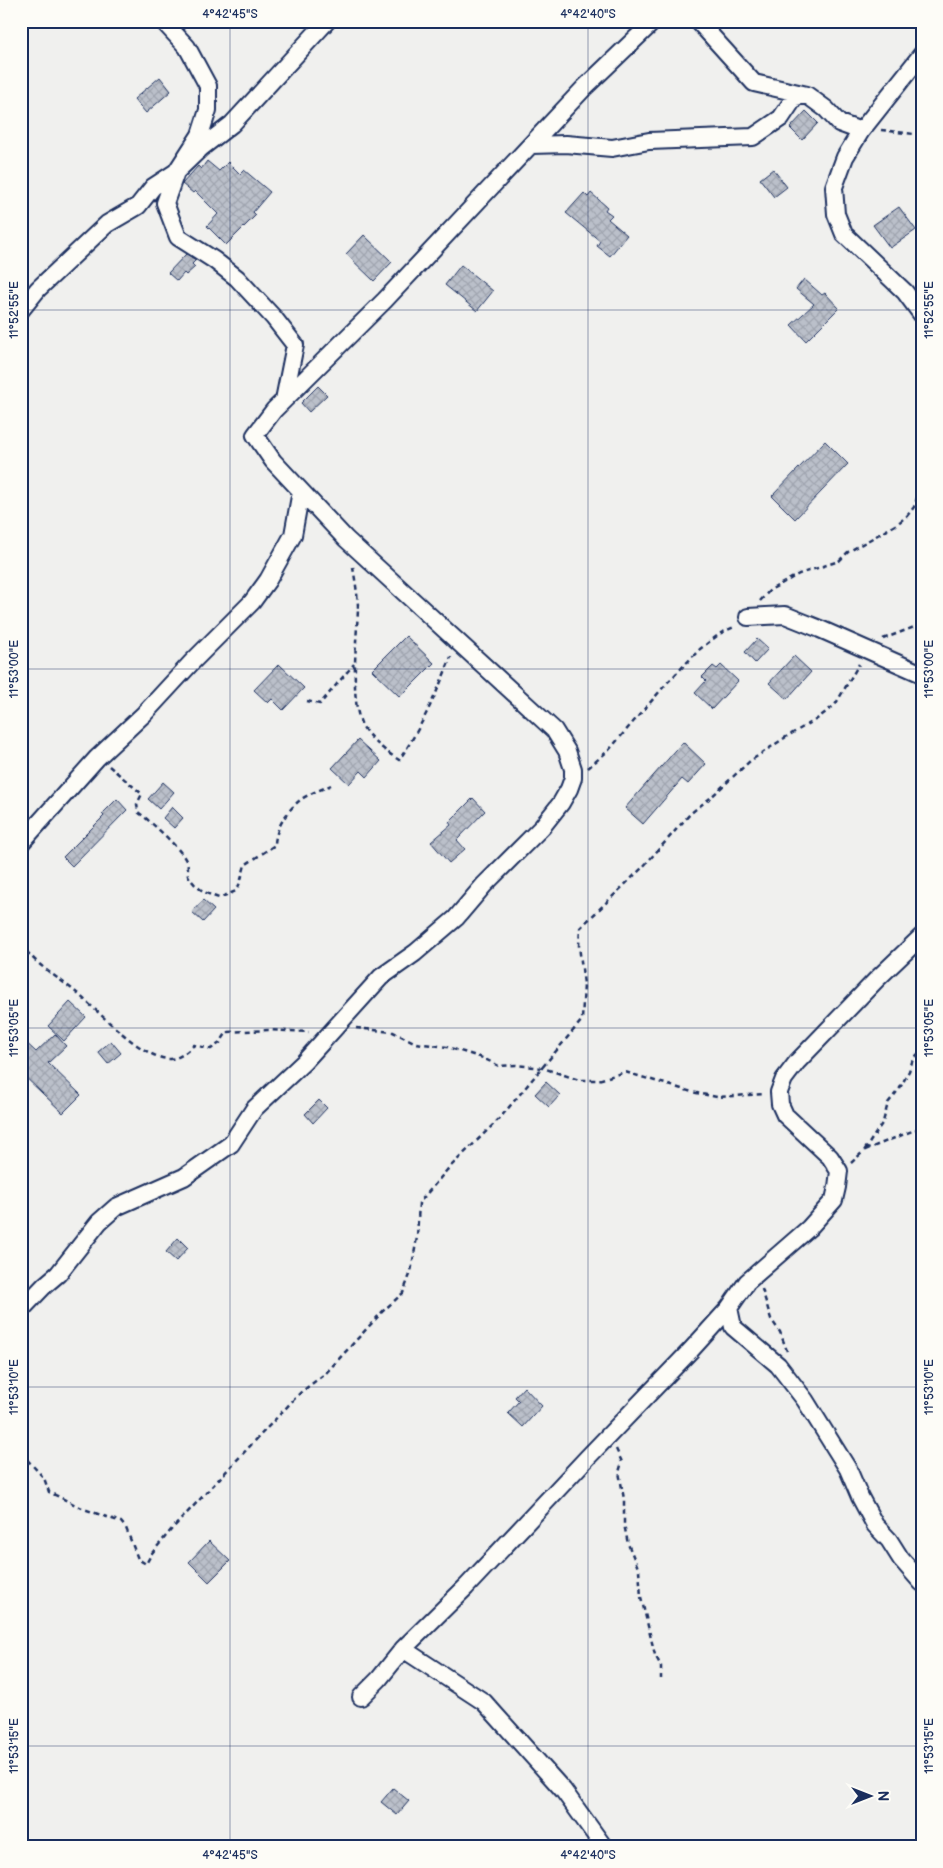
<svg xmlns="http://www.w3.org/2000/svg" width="943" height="1868" font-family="'Balsamiq Sans',sans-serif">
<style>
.building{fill:url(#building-cross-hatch);stroke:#1b2f5e}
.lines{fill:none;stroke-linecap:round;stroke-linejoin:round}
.minor-casing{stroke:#1b2f5e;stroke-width:20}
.path{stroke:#1b2f5e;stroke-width:2.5;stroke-dasharray:5 4;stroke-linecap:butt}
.minor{stroke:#fdfcf7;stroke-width:16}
.ticks{fill:none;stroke:#1b2f5e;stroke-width:1;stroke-opacity:0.45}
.neatline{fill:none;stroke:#1b2f5e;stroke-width:2}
.ticks-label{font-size:12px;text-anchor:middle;fill:#1b2f5e}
</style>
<defs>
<pattern id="building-cross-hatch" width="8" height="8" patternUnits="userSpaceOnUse" patternTransform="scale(1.25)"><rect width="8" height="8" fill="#bbc0ca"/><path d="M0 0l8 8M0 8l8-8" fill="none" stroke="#a0a5b0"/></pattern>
</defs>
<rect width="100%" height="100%" fill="#f0f0ee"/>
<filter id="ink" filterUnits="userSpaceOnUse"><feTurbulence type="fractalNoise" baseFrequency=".02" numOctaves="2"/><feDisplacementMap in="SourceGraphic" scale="10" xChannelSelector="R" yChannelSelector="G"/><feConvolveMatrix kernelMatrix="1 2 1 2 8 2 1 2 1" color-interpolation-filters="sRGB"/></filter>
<g filter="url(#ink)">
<path class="building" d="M160,77l11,14 -25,22 -12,-14z
M806,111l12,12 -16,17 -12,-12z
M207,161l12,10 9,-9 12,12 4,-4 26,22 -17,20 3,3 -30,30 -19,-19 11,-12 -23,-23 -2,2 -11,-9 16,-18 3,3z
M773,169l14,18 -13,10 -14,-18z
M584,193l4,4 3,-4 16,14 -2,3 7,5 -4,4 19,16 -17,21 -13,-10 3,-5 -34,-28z
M899,207l17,23 -26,18 -17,-23z
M364,235l28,27 -18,19 -28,-27z
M186,254l10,6 -4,4 3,3 -9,8 -2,-2 -7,8 -9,-8z
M461,265l32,26 -16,20 -32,-26z
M804,279l18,16 3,-2 14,15 -33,33 -15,-16 23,-21 -18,-15z
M318,386l9,9 -18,17 -8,-9z
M825,441l23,23 -53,55 -23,-23z
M406,636l28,27 -34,34 -28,-27z
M757,639l11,10 -13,14 -10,-11z
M794,656l17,16 -24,27 -18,-16z
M279,664l25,24 -21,22 -11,-11 -4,4 -14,-13z
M721,665l17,16 -26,28 -17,-16 11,-12 -4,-4 11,-11 4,3z
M358,740l23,21 -14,16 -6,-6 -12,13 -17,-16z
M683,742l23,22 -18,20 -6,-5 -39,45 -18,-16z
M163,782l11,10 -15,17 -11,-10z
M473,798l12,13 -28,29 8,9 -16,14 -18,-21 20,-17 -2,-3z
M117,799l10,11 -55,56 -9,-9 41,-41 -2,-2z
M172,807l11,11 -9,10 -11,-10z
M203,900l11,10 -11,12 -11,-10z
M70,1002l16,15 -22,24 -16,-15z
M55,1034l11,12 -18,17 33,32 -18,18 -42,-40v-35l15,14z
M111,1041l10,12 -13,11 -10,-12z
M546,1082l14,13 -11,12 -14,-13z
M319,1100l8,8 -14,15 -8,-9z
M178,1238l10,10 -12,13 -10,-9z
M524,1387l18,19 -19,21 -15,-14 11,-12 -4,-4z
M209,1541l21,20 -21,21 -20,-20z
M393,1788l16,13 -12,14 -16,-13z"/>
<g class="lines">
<defs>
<path id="minor" d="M163,21l24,26 21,39v24l-8,25 -24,37 -11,31 13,34 36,23 23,18 37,40 21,27 -11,55
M698,21l56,62 53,12 19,14 13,14 22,8 -16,26 -11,30 2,27 8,20 61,58 17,23
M861,131l61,-77
M531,145l35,-1 46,4 37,-7 104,-4 28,-19 14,-21 12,-2
M21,310l17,-21 69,-65 31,-18 15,-19 23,-15 25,-24 31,-24 95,-103
M748,617l37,-2 35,14 102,45
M21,843l76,-85 47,-44 48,-52 60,-60 16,-22 25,-45 8,-44
M729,1308l4,19 45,38 27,35 43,69 12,28 15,28 14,15 12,19 21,24
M21,1310l24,-25 13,-11 41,-52 17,-15 68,-30 47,-33 23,-35 50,-47 77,-85 34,-24 41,-35 28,-33 58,-58 19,-24 8,-14 4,-11v-9l-6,-18 -13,-21 -208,-191 -73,-78 -18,-26 19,-25 111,-110 200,-213 69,-66
M403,1649l81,53 79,88 41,57
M361,1697l18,-18 24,-30 63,-62 121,-129 104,-108 38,-42 18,-26 62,-54 25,-28 3,-13 2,-16 -9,-14 -45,-42 -5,-11 -1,-12 5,-13 13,-17 80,-83 45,-43"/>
</defs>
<use href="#minor" class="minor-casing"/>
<path class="path" d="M881,130l41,5
M353,567c2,13 5,28 5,42 -1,28 -9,94 5,118 8,13 23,25 36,33 22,-32 38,-67 52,-103
M760,601l10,-11 29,-16 40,-13 9,-9 49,-28 10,-8 7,-9 3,-9 5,-7
M883,639l39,-15
M307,701l13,3 34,-40
M109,766l33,28 -5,10 1,8c12,9 45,38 49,51 2,4 0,9 1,12 7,13 18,19 31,23l17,-7 4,-8 5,-18 30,-20c0,-16 12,-34 24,-44 8,-7 22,-11 32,-16
M588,768l21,-18 58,-67 33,-34 21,-16 15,-7
M21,944c15,21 32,30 51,45 22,17 71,72 99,70 9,-1 17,-8 23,-14l17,4 9,-6 7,-11 41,-2 41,2
M356,1028l37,4 23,11 31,4 36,11 16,8 17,-1 27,3 36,12h19l27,-8 67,20 25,5 48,-3
M865,1150l57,-23
M851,1163l13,-12 19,-29 5,-19 12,-15 9,-17 4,-12 9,-9
M762,1289l9,30 9,13 7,19
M616,1449l6,13 -3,10 5,27v25l4,20 11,26 2,27 14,58 6,11v13
M21,1453l23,25 5,14 35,17 37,13 5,6 12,31 8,5 6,-11 19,-23 129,-137 26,-20 57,-62 20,-18 8,-21 6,-35 2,-34 28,-33 53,-52 82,-98 2,-36 -5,-38 1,-18 62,-60 49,-55 18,-14 41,-38 36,-24 31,-18 18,-14 24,-41"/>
<use href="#minor" class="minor"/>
</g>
</g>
<path class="ticks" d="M230,21v1826M588,21v1826M21,310h901M21,669h901M21,1028h901M21,1387h901M21,1746h901"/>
<rect width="943" height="1868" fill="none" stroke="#fdfcf7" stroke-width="55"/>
<g transform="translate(870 1796) rotate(90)" stroke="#fdfcf7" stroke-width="4" paint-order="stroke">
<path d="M0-4L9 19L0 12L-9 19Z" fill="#1b2f5e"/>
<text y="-8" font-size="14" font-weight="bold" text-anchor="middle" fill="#1b2f5e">N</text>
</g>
<rect x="28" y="28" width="888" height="1812" class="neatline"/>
<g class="ticks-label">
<text x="230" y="18">4°42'45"S</text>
<text x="588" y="18">4°42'40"S</text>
<text transform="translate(929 310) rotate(-90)" y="4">11°52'55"E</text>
<text transform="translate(14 310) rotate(-90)" y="4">11°52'55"E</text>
<text transform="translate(929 669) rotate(-90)" y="4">11°53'00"E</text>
<text transform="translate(14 669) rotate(-90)" y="4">11°53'00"E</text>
<text transform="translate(14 1028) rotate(-90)" y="4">11°53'05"E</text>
<text transform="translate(929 1028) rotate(-90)" y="4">11°53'05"E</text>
<text transform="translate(14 1387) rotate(-90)" y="4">11°53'10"E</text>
<text transform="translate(929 1387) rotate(-90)" y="4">11°53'10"E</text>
<text transform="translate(929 1746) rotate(-90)" y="4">11°53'15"E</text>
<text transform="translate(14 1746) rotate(-90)" y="4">11°53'15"E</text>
<text x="230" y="1859">4°42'45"S</text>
<text x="588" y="1859">4°42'40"S</text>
</g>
</svg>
